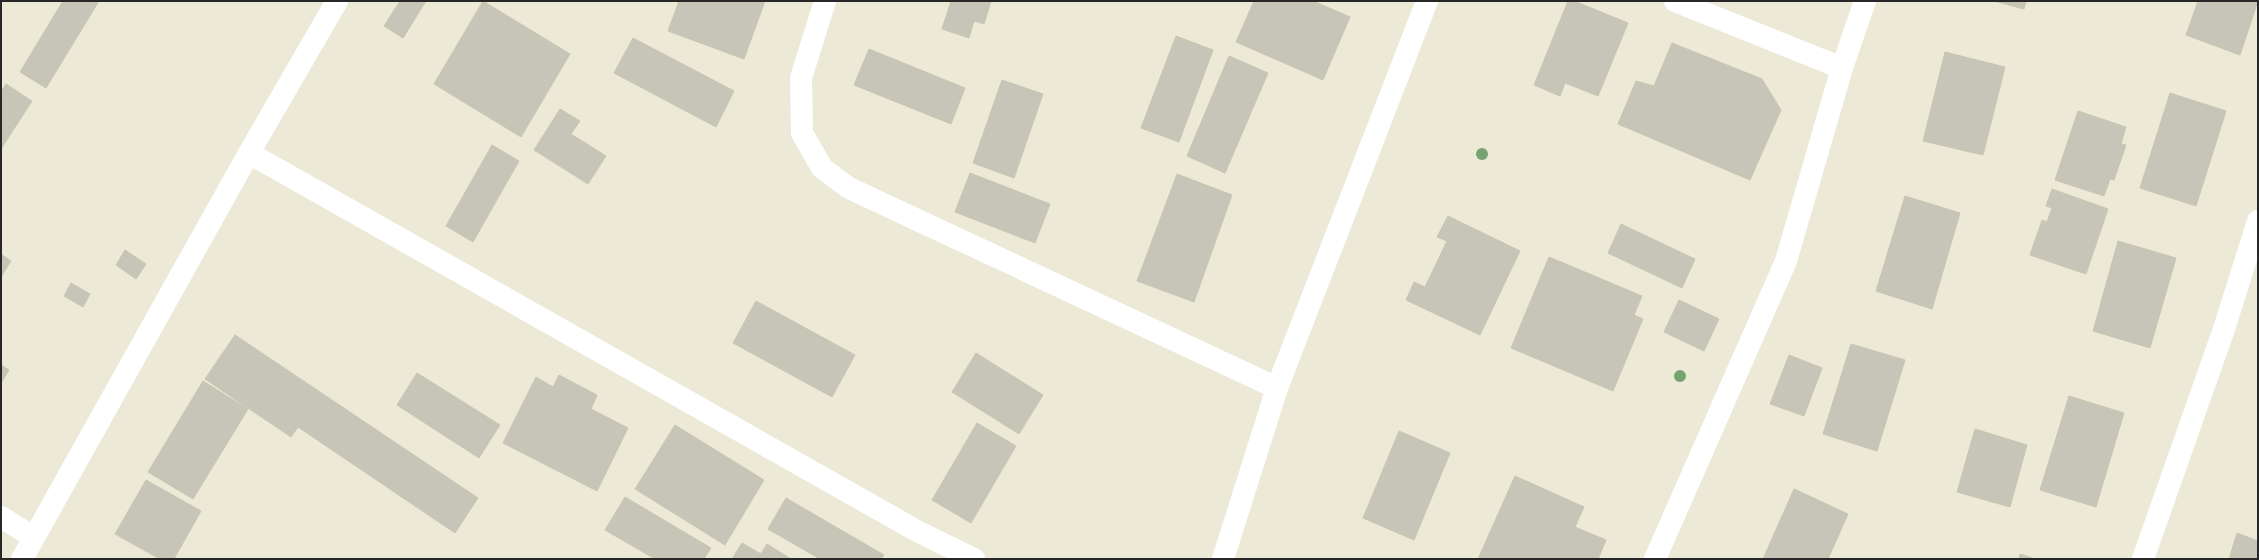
<svg xmlns="http://www.w3.org/2000/svg" width="2259" height="560" font-family="Figtree,sans-serif">
<style>
.building{fill:#c7c5b7;stroke:#c7c6b1}
.lines{fill:none;stroke-linecap:round;stroke-linejoin:round}
.minor{stroke:#fff;stroke-width:22}
.tertiary{stroke:#fff;stroke-width:22}
.tree{fill:#75a371}
</style>
<rect width="100%" height="100%" fill="#ecead7"/>
<path class="building" d="M63,1h36l-53,87 -26,-16z
M400,1h26l-23,37 -19,-12z
M483,1l87,53 -49,83 -87,-53z
M679,1h86l-21,58 -76,-28z
M951,1h40l-7,23 -10,-3 -5,17 -27,-9z
M1254,1h59l37,16 -27,63 -87,-38z
M1568,1h6l54,22 -30,73 -33,-13 -5,13 -26,-11z
M1994,1h32l-2,8z
M2198,1h60l-18,54 -54,-20z
M1176,36l37,14 -34,92 -38,-14z
M633,38l101,53 -18,36 -102,-54z
M1672,43l90,36 19,31 -31,70 -132,-56 18,-43 18,5z
M869,49l96,39 -14,36 -97,-39z
M1945,52l60,15 -22,88 -60,-14z
M1229,56l39,17 -43,100 -38,-17z
M1002,80l41,14 -29,84 -41,-15z
M6,84l26,17 -31,48v-57z
M2170,93l56,18 -30,95 -56,-18z
M560,109l20,12 -9,13 35,22 -18,28 -54,-34z
M2078,111l48,16 -5,17 5,1 -12,35 -4,-1 -6,17 -49,-16z
M492,145l27,16 -46,81 -27,-16z
M970,173l80,31 -15,39 -80,-31z
M1177,174l55,21 -38,107 -57,-21z
M2052,189l56,20 -22,65 -56,-19 12,-35 5,2 5,-14 -6,-2z
M1905,196l55,17 -28,96 -56,-18z
M1448,216l72,35 -40,84 -74,-35 8,-18 11,5 22,-46 -10,-4z
M1621,224l74,35 -13,29 -74,-35z
M2118,241l58,17 -26,90 -57,-17z
M125,250l21,14 -10,15 -20,-14z
M1,254l10,7 -10,16z
M1549,257l93,39 -8,19 9,4 -30,72 -102,-43z
M71,283l19,11 -7,13 -19,-11z
M1679,300l40,19 -15,32 -40,-19z
M756,301l99,54 -23,42 -99,-54z
M235,335l243,163 -23,35 -157,-106 -7,10 -86,-58z
M1851,344l54,16 -28,91 -54,-17z
M976,353l67,42 -24,39 -67,-42z
M1789,355l33,13 -18,48 -34,-12z
M1,365l8,5 -8,13z
M417,373l83,52 -21,33 -82,-53z
M559,375l38,20 -6,14 37,19 -31,63 -94,-48 33,-66 17,10z
M203,381l45,28 -55,90 -45,-27z
M2069,396l55,17 -28,94 -56,-17z
M977,423l39,23 -45,77 -39,-23z
M675,425l89,55 -39,65 -90,-56z
M1975,429l52,16 -17,62 -53,-15z
M1399,431l51,22 -36,87 -51,-22z
M1515,476l69,31 -9,20 31,13 -8,19h-120z
M146,480l55,31 -27,48h-14l-45,-25z
M1794,489l54,25 -20,45h-65z
M625,497l86,51 -7,11h-49l-50,-29z
M786,498l98,57 -3,4h-61l-52,-30z
M2237,533l21,8v18h-29z
M742,543l19,11 6,-10 24,15h-59z
M2020,554l15,5h-16z"/>
<g class="lines">
<path class="minor" d="M825,1l-24,77 1,55 20,35 27,20 428,200
M1675,1l167,67
M249,153l668,378 57,28
M1,517l32,20
M22,559l227,-406 88,-152
M1223,559l54,-171 150,-387
M2143,559l81,-230 34,-108"/>
<path class="tertiary" d="M1655,559l131,-298 56,-193 23,-67"/>
</g>
<g class="tree">
<circle cx="1482" cy="154" r="6"/>
<circle cx="1680" cy="376" r="6"/>
</g>
<rect width="2259" height="560" fill="none" stroke="#272727" stroke-width="4"/>
</svg>
